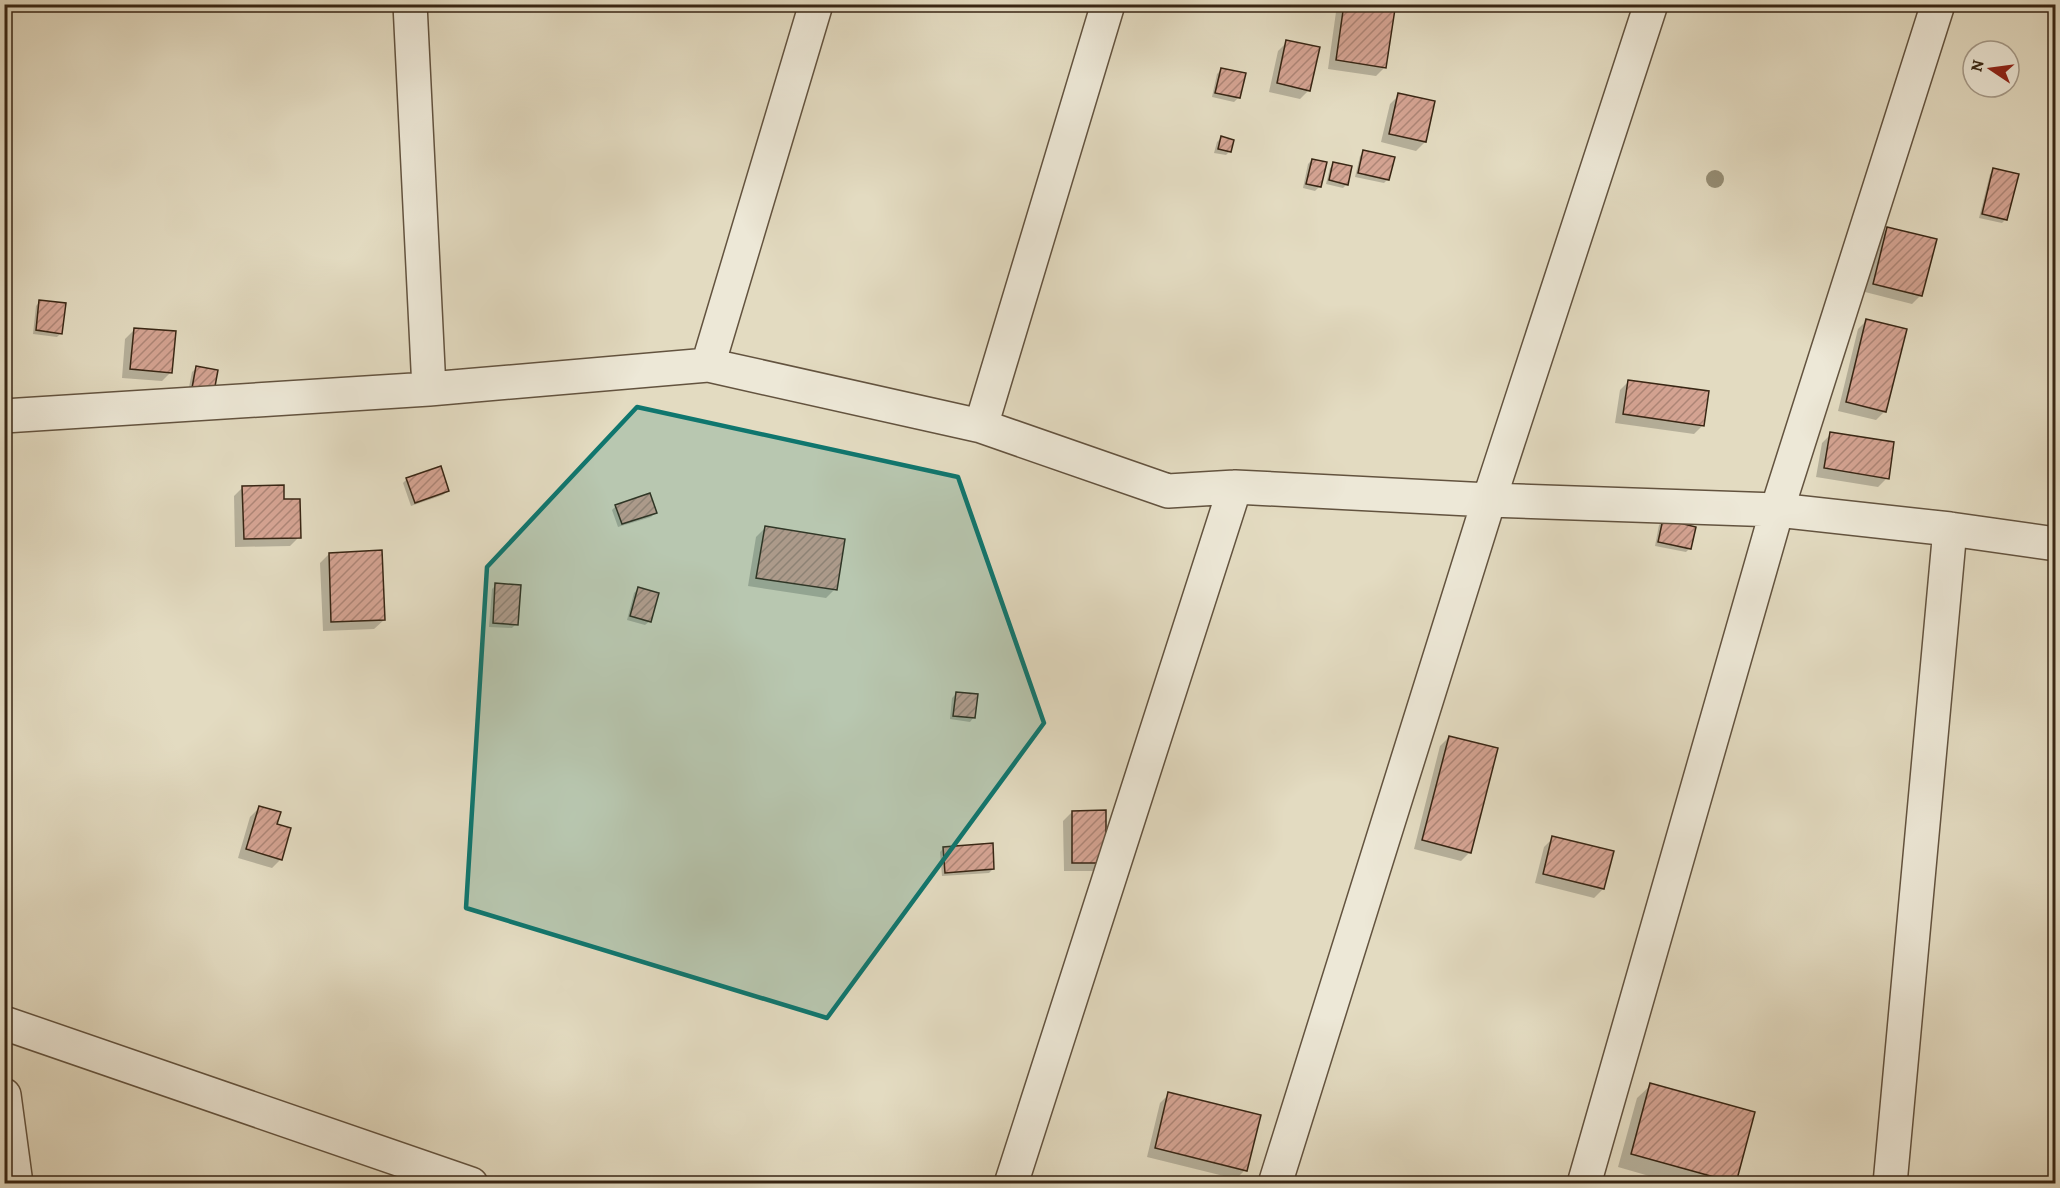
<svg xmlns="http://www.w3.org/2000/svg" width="2060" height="1188" font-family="Alegreya,serif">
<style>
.shadow{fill:#0003}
.building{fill:url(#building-hatch);stroke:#382614;stroke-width:1.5}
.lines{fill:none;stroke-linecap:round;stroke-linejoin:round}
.minor-casing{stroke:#63533f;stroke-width:36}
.minor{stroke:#ede8d7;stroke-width:33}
.tree{fill:#958d74}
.marked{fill:#0f766e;fill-opacity:0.2;stroke:#0f766e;stroke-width:4.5;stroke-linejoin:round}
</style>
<defs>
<pattern id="building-hatch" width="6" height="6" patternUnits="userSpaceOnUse" patternTransform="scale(1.5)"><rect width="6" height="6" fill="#d4a392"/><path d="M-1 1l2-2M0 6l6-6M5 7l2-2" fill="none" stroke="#ad8576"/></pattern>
</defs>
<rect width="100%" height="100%" fill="#e3dbc1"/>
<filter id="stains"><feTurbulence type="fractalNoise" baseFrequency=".00333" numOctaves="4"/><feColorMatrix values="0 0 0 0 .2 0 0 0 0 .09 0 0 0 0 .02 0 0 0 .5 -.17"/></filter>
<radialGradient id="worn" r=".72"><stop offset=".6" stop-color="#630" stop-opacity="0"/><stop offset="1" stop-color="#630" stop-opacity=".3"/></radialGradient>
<path class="shadow" d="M1344,4l49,6 -8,57 -9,9 -48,-7 8,-57z
M1287,42l22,48 -9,9 -31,-7 9,-41z
M1221,70l18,27 -5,5 -22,-5 5,-23z
M1399,95l26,47 -9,9 -35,-9 9,-38z
M1221,138l9,13 -4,4 -12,-2 3,-11z
M1364,152l24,27 -4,4 -29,-6 5,-21z
M1312,160l13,3 -6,24 -4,4 -12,-3 5,-24z
M1334,164l13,20 -4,4 -17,-4 4,-16z
M1994,170l12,49 -4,4 -23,-5 11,-44z
M1888,228l33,67 -9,9 -47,-12 14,-55z
M40,301l21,32 -4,4 -24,-3 3,-28z
M1867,320l18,91 -9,9 -38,-9 20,-82z
M134,330l37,42 -9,9 -40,-3 3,-39z
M197,368l11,28 -20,-4 4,-20z
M1629,381l74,44 -9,9 -79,-11 5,-33z
M1831,434l56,44 -9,9 -62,-10 6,-34z
M407,479l40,12 -4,4 -32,11 -8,-23z
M243,487l39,14 17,36 -9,9 -55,1 -1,-51z
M616,506l39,7 -4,4 -33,10 -6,-17z
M1663,521l27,27 -4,4 -31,-6 4,-21z
M765,528l70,61 -9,9 -78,-12 8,-49z
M329,554l55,66 -10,9 -51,2 -3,-68z
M496,585l20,39 -4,4 -23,-1 3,-38z
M638,589l12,32 -5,4 -18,-5 7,-27z
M957,693l17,24 -4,5 -20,-3 2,-21z
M1449,737l21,115 -9,9 -47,-12 26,-103z
M259,808l17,17 5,34 -9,9 -34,-10 12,-41z
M1072,812l33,50 -9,9h-32l-1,-50z
M1553,838l50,51 -9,9 -59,-15 9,-36z
M944,848l49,21 -4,4 -47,3 -2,-24z
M1651,1085l84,97 -2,2h-56l-59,-17 19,-69z
M1169,1094l76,76 -9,9 -89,-22 13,-54z"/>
<path class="building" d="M1344,4l51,5 -9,59 -50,-8z
M1286,40l34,7 -10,44 -33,-8z
M1221,68l25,5 -6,25 -25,-5z
M1398,93l37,8 -9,41 -37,-8z
M1221,136l13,4 -3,12 -13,-3z
M1363,150l32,7 -6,23 -31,-7z
M1312,159l15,3 -6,25 -15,-3z
M1333,162l19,4 -4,19 -19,-5z
M1993,168l26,6 -12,46 -25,-6z
M1887,227l50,12 -15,57 -49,-12z
M39,300l27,3 -4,31 -26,-4z
M1866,319l41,10 -21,83 -40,-10z
M134,328l42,3 -4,42 -42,-4z
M196,366l22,4 -4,22 -22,-4z
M1628,380l81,11 -5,35 -81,-12z
M1830,432l64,10 -5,37 -65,-11z
M441,466l8,25 -34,12 -9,-25z
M284,485v14h16l1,39 -57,1 -2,-53z
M650,493l7,20 -35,11 -7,-19z
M1663,519l33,8 -5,22 -33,-7z
M765,526l80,13 -8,51 -81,-12z
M382,550l3,70 -54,2 -2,-69z
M495,583l26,2 -3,40 -25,-2z
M638,587l21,6 -8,29 -21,-6z
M956,692l22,2 -3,24 -22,-2z
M1449,736l49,12 -27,105 -49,-13z
M259,806l22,6 -4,12 14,4 -9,32 -36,-11z
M1106,810v53h-34v-52z
M1552,836l62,15 -10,38 -61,-15z
M993,843l1,26 -49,4 -2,-26z
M1650,1083l105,29 -19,71 -105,-29z
M1168,1092l93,23 -14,56 -92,-23z"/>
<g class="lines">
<defs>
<path id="minor" d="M410,4l19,385 279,-24 273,61 187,65 67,-4 254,13 288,10 173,19 106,15
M708,365l108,-361
M4,416l425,-27
M981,426l127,-422
M4,1023l467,161
M4,1095l12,89
M1011,1184l224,-697
M1275,1184l214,-684 162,-496
M1584,1184l193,-674 161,-506
M1890,1184l60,-655"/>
</defs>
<use href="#minor" class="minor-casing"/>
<use href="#minor" class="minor"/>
</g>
<circle class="tree" cx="1715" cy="179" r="9"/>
<path class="marked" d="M637,407l321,70 86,246 -217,295 -361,-110 21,-341z"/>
<rect width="2060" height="1188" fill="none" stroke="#e3dbc1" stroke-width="24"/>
<rect x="6" y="6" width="2048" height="1176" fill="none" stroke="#382614" stroke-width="3"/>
<rect x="12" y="12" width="2036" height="1164" fill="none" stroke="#382614" stroke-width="1.5"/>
<g transform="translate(1991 69) rotate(283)"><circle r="28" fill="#ede8d7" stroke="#a59a89" stroke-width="1.5"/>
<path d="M0-4.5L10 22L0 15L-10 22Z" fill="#8f2418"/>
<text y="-9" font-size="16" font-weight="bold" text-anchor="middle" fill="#382614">N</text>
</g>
<rect width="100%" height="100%" filter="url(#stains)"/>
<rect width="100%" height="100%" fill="url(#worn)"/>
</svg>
